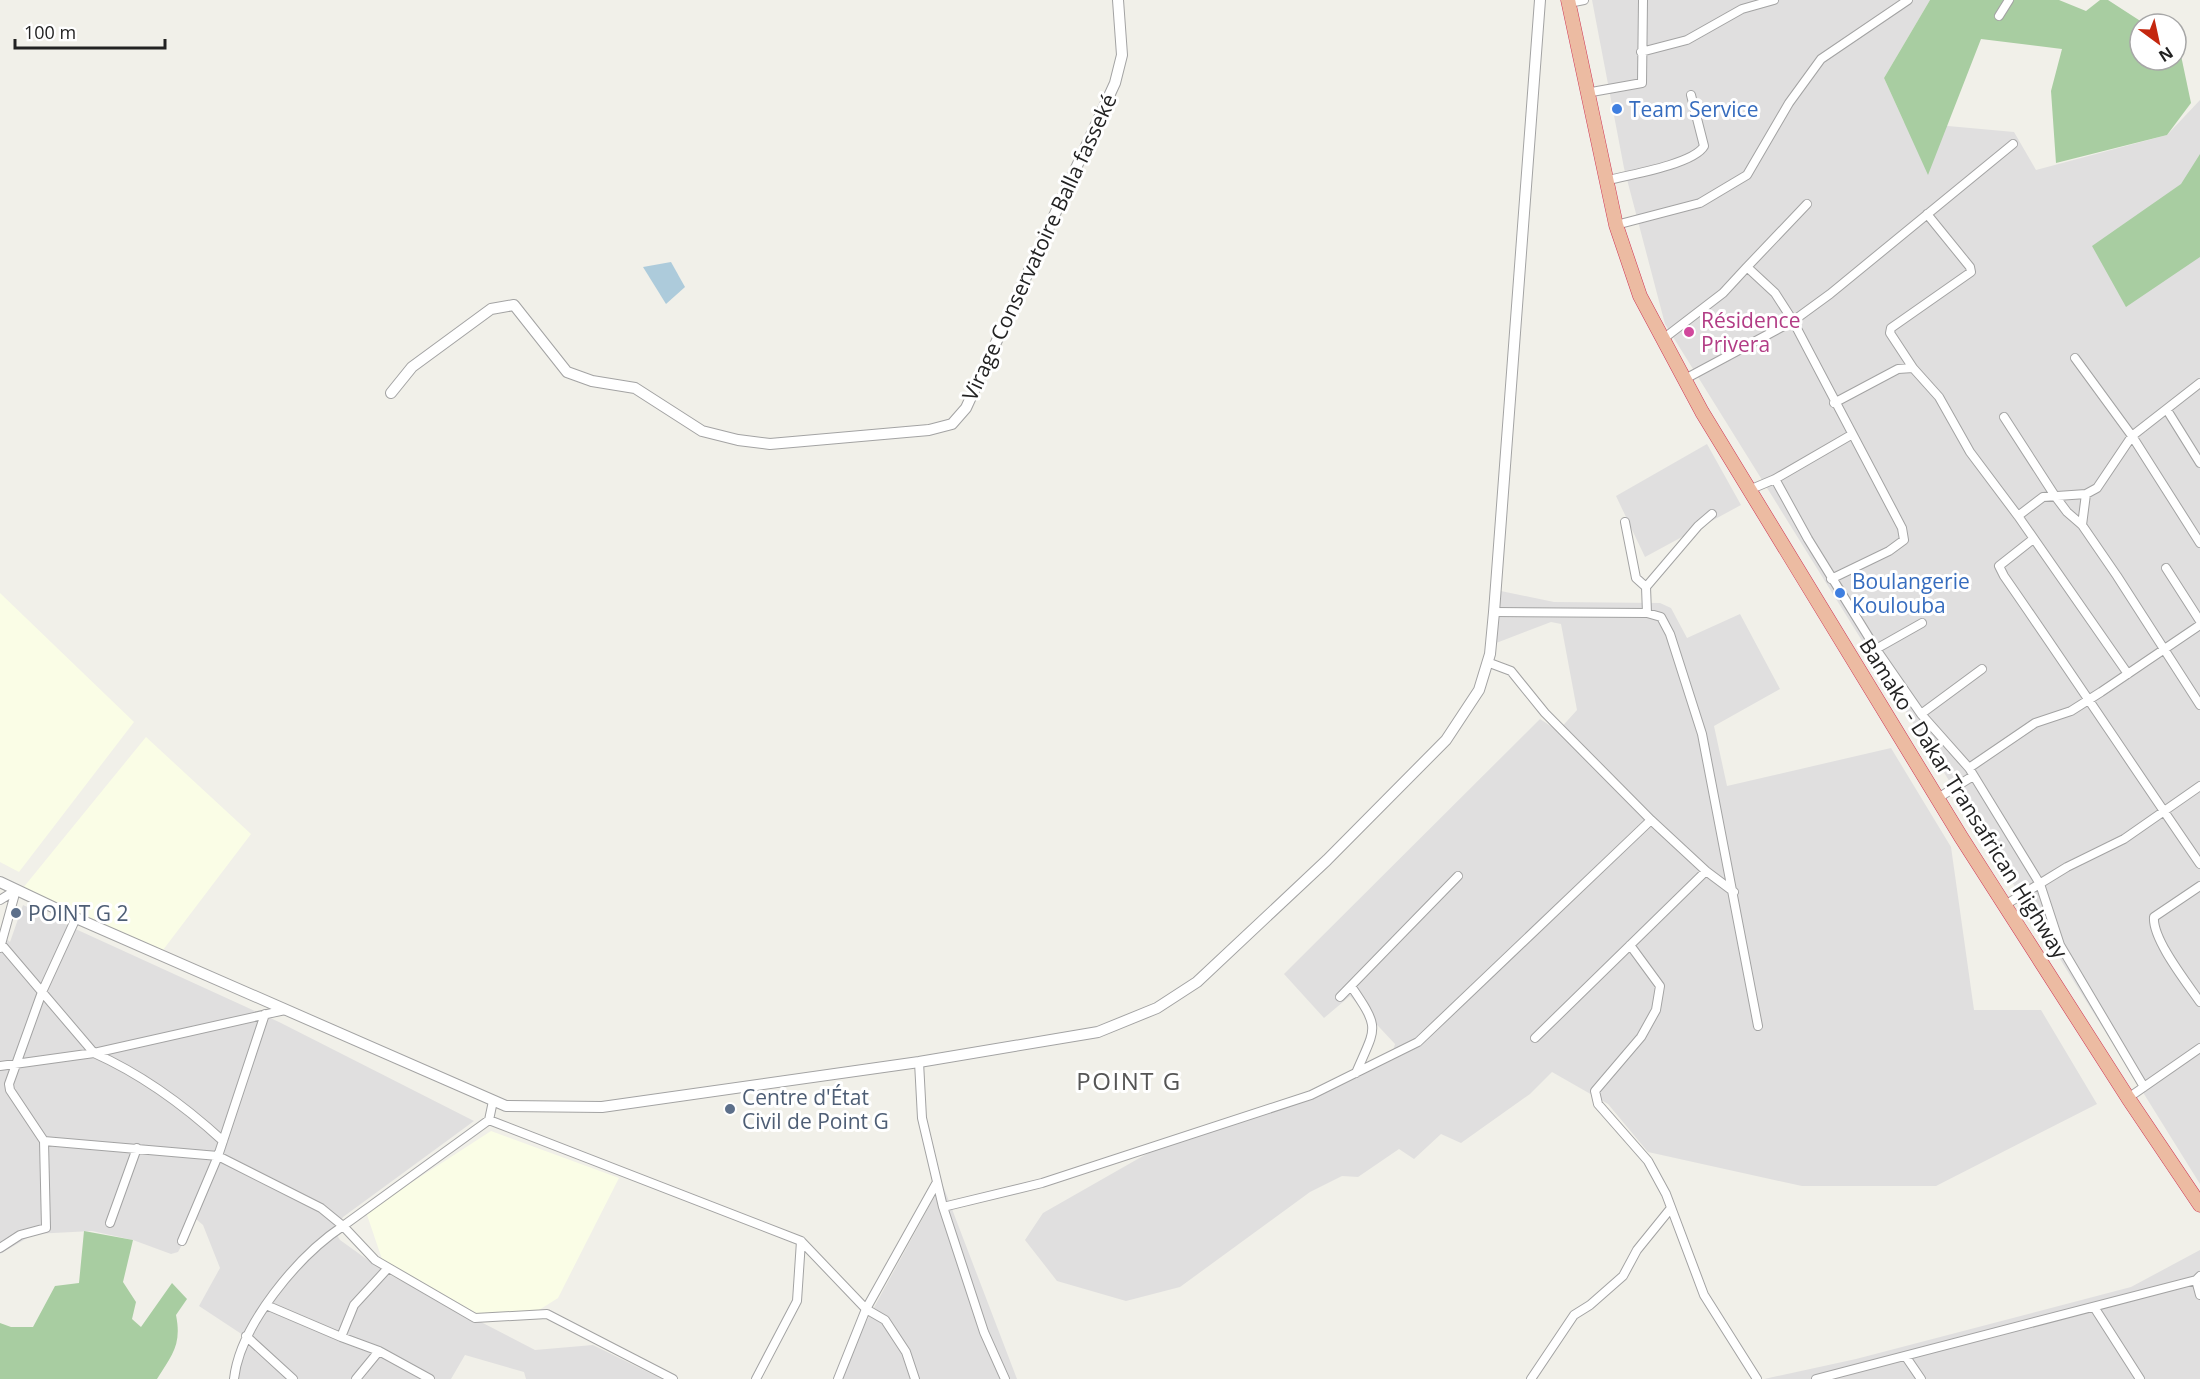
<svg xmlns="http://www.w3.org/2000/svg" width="2200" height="1379" font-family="'Open Sans',sans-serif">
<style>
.residential{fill:#e0dfdf}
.education{fill:#fafde6}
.forest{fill:#a8cda1}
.water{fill:#adcbdb}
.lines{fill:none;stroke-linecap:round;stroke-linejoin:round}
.minor-casing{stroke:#a3a3a3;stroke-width:10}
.tertiary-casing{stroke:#a3a3a3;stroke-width:12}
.trunk-casing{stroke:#cf3656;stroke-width:15}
.minor{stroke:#fff;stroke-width:8}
.tertiary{stroke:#fff;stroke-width:10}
.trunk{stroke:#ecbba2;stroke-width:14}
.shop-dot{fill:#3f7fe0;stroke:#fff;stroke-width:2}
.hotel-dot{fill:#d1479c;stroke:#fff;stroke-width:2}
.service-dot{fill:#5c6f8a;stroke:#fff;stroke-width:2}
.labels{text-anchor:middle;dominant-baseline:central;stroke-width:6;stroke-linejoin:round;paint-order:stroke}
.shop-label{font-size:21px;fill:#366cbe;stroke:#fff;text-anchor:start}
.street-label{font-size:21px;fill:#222;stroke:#fff}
.hotel-label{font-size:21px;fill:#b23c85;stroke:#fff;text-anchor:start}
.service-label{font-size:21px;fill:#4e5e75;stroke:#fff;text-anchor:start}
.quarter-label{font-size:24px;letter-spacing:1.5px;fill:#555;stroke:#fff}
</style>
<rect width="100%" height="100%" fill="#f1f0e9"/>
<path class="residential" d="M1592,0h338l-46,78 20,44 110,10 22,38 131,-35 33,-35v1084l-535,-860 -41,-156z
M1707,444l34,61 -96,52 -29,-61z
M1496,590l58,12 106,1 11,5 16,30 53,-24 40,75 -66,37 13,60 164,-38 60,99 23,163h67l56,94 -161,82h-134l-154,-34 -40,-48 -56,-32 -22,22 -69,49 -20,-9 -27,25 -15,-10 -41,28 -16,-1 -32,16 -130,95 -54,14 -69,-20 -32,-41 18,-27 121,-69 147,-49 80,-37 4,-14 -45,-48 -26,22 -40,-44 256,-255 18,12 19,-21 -16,-86 -10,-2 -60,23z
M23,905l256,117 195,99 -131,96 -8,15 5,8 46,33 149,77 58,-5 69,34h-136l-2,-7 -59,-17 -14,24h-221l13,-44 -44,-29 21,-38 -17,-43 -7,-6 -18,33 -7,2 -38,-14 -41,-9 -58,3 -34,20v-321l10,9z
M942,1183l75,196h-184l21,-35z
M2200,1250v129h-436l92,-20 275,-72z"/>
<path class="education" d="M0,593l134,129 -115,150 -19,-10z
M146,737l105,97 -88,116 -140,-62z
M491,1131l128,47 -61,120 -19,12 -59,5 -98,-56 -16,-47z"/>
<path class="forest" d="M1930,0h129l27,11 14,-11h8l37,24h-5v36h36v-16l3,2 12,57 -24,32 -111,28 -5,-72 11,-42 -81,-10 -53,136 -44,-97z
M2200,154v103l-74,50 -34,-61 89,-62z
M84,1231l49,9 -10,42 13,20 -4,17 9,8 31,-44 15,16 -11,16c6,30 -4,40 -19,64h-157v-56l11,4h22l22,-41 24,-3z"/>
<path class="water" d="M671,262l14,25 -19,17 -23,-37z"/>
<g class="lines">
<defs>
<path id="minor" d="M1569,3l15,-3
M1999,16l10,-16
M1641,52l46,-12 55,-31 32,-9
M1586,93l56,-10 1,-83
M1608,180c21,-5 86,-16 96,-34l-13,-51
M1616,225l84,-22 47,-28 42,-72 32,-44 87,-59
M1747,267l60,-63
M1663,339l60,-46 24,-26 28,26 18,28 109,207 2,12 -15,11 -58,28
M2075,358l57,78 68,107
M1913,368l-23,-35 1,-5 80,-56 -1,-5 -43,-53
M1685,379l108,-58 37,-27 183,-150
M1834,403l64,-34 15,-1 26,29 31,55 48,64 110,158
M2167,410l33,53
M2004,417l51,79 12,16 15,13 35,51 83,129
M1775,479l33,60 68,110 45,65 48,54 71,116 20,61 84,142
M1749,490l26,-11 76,-44
M2018,516l25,-19 43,-3 11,-6 35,-52 68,-53
M1625,522l11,56 10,9 1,26
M2082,525l4,-31
M2032,540l-33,26 5,10c66,95 130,192 196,288
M2166,568l34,53
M1646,587l52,-61 14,-12
M1494,612l153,1 14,4 9,17 32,100 56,292
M1876,649l46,-26
M1487,662l24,9 34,42 106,107 55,51 28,21
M1921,714l61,-45
M1969,768l66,-45 36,-12 30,-19 99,-67
M1938,798l35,-22
M2200,886l-46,31c-2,22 33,66 46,85
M0,900l16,-10
M2005,905l62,-38 57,-28 76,-53
M76,918l-34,74 -33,92 1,6 34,51 174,15 103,52 22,18 146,-106 4,-19
M2,945l92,108c47,21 92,54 129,88
M1630,945l30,41 -4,24 -15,27 -46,54 3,13 50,57 18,33 38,101 53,84
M0,948l16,-58
M1351,986c30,44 25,40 5,87
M1340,997l118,-121
M1535,1038l171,-167
M919,1062l3,56 21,89 41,125 21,47
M0,1066l94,-13 191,-43
M2128,1098l72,-50
M489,1120l312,121 65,68 19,11 21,32 9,27
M943,1207l99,-24 269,-88 107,-53 233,-222
M110,1223l27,-75
M182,1241l36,-85 47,-142
M0,1248l20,-13 26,-7 -2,-87
M2196,1280l4,15
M266,1305l75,32 13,-32 34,-37
M2094,1307l46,72
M246,1336l47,43
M341,1337l38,14 51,28
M1906,1357l15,22
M234,1379c6,-54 64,-123 109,-153l32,34 100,58 72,-4 126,65
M356,1379l23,-28
M756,1379l41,-78 4,-60
M838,1379l28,-70 71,-127
M1531,1379l43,-64 16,-10 33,-29 14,-26 34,-42
M1816,1379l380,-99 4,-4"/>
<path id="tertiary" d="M391,393l21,-26 79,-58 23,-4 53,67 25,9 43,7 67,43 36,9 32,4 159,-14 23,-6 14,-16 149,-325 7,-28 -4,-55
M0,882l76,36 430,188 96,1 317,-45 179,-30 59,-24 40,-26 130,-122 119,-120 33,-50 11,-36 4,-42 46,-612"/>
<path id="trunk" d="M1568,0l48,225 24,71 62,116 259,425 167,261 72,107"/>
</defs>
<use href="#minor" class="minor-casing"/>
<use href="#tertiary" class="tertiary-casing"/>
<use href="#trunk" class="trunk-casing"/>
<use href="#minor" class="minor"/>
<use href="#tertiary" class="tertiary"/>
<use href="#trunk" class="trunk"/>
</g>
<g class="shop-dot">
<circle cx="1617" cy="109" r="6"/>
<circle cx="1840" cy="593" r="6"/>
</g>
<circle class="hotel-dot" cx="1689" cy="332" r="6"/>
<g class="service-dot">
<circle cx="16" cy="913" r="6"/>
<circle cx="730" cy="1109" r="6"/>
</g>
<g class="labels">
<g class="shop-label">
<text x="1629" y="109">Team Service</text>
<text x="1852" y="581">Boulangerie<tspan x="1852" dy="24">Koulouba</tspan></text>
</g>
<g class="street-label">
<text transform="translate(1039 247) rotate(-65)">Virage Conservatoire Balla fasseké</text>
<text transform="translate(1964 798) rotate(58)">Bamako - Dakar Transafrican Highway</text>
</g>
<g class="hotel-label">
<text x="1701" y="320">Résidence<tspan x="1701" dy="24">Privera</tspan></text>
</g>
<g class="service-label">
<text x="28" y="913">POINT G 2</text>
<text x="742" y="1097">Centre d'État<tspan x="742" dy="24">Civil de Point G</tspan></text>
</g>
<g class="quarter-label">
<text x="1129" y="1080">POINT G</text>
</g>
</g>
<g transform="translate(2158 42) rotate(147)"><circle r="28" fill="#ffffff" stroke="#a7a7a7" stroke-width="1.5"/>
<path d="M0-4.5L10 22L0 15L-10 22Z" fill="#c4270f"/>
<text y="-9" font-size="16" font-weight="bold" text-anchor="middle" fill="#222222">N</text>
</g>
<path d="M15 39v9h150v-9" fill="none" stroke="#222222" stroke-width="3"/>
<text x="24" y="39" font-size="18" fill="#222222" stroke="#ffffff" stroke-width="4.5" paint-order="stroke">100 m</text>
</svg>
